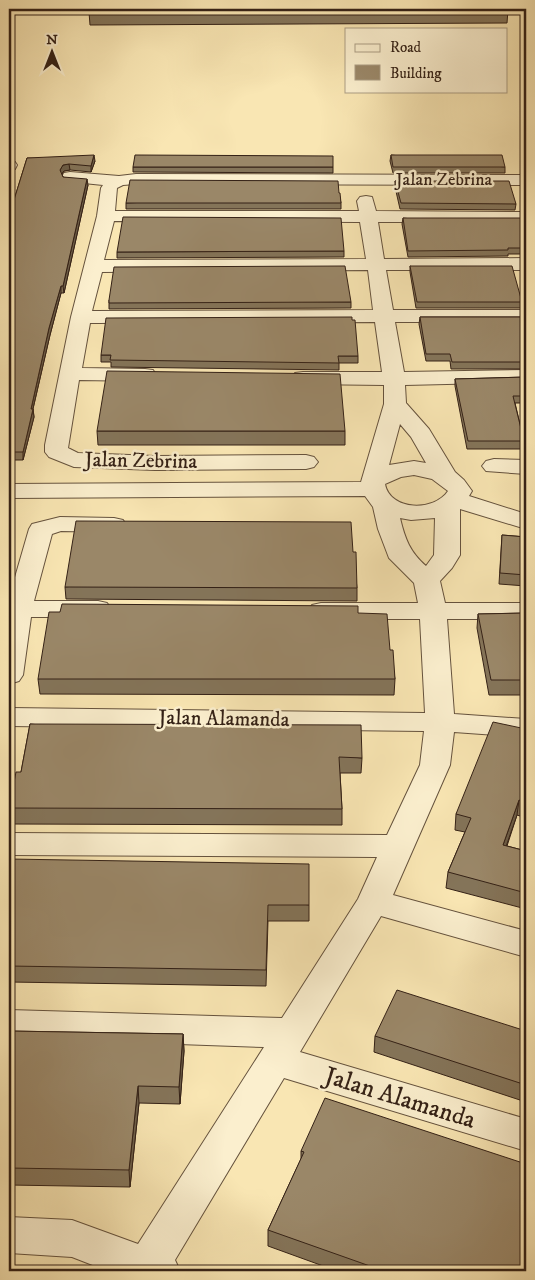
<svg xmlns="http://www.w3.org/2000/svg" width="535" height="1280" font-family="'IM FELL DW Pica',serif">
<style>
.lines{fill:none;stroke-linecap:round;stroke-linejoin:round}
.street-casing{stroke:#65523d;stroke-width:2}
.street{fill:#fbefce;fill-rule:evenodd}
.wall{fill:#847459;stroke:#342116}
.shaded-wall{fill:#6c5e49;stroke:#342116}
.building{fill:#9a8768;stroke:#342116}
.labels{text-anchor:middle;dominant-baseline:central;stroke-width:5;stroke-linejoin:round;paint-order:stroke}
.far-street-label{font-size:18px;fill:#342116;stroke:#fbefce}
.street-label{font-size:21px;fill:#342116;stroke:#fbefce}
.near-street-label{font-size:25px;fill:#342116;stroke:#fbefce}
</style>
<rect width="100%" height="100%" fill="#f9e6b3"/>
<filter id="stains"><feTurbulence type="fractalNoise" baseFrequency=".004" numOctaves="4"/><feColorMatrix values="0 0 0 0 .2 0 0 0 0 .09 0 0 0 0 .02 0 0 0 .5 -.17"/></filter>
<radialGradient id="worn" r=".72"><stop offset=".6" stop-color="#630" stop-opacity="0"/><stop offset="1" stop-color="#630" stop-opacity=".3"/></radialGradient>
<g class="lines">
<defs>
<path id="street" d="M9,160l6,2 2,3 -2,4 -6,2z
M70,172l49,4 17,-2 390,1v10l-390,-1 -13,1 -6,3 -2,23h244l-2,-10 3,-4 6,-1 6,1 4,14 150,1v10h-148l6,37 142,-1v12h-140l7,40h133v12h-131l9,50 122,-2v12l-121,3 1,18 23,26 26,43 9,8 8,11 -3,5 57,18v15l-66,-20v46l-8,13 -12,13 5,22h81v16h-79l7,95 72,5v18l-72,-5 -4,33 -57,130 133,36v26l-145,-41 -81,136 226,67v32l-242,-73 -109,182 5,11h-72l-36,-14 -63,-4v-36l63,3 66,24 126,-197 -255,-9v-28l273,8 76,-119 19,-42 -368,-2v-22l378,2 33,-70 4,-34 -415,-5v-18l416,5 -5,-94h-99l-9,-2 -4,-6 4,-6 9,-2h97l-4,-20 -25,-25 -11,-29 -5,-22 -8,-11 -356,2v-14l352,-2 23,-78v-19l-81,-1 -8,-1 -3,-5 3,-5 8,-1h79l-7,-50 -285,1 -8,45 63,1 8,1 3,5 -3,5 -8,1 -66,-1 -11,68 10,5 77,3 151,-1 8,2 4,5 -4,5 -8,2 -151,1 -81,-3 -25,-10 -4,-5v-7l26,-128 26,-101 4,-28 2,-3 -39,-4 -2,-4 2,-4zM114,221l246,1 6,37 -262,1zM368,270l5,40 -281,1 10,-39zM400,424l11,13 15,26 -12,-2 -25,4zM414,475l18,4 16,12c-14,21 -58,20 -63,-7l16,-7zM400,518l11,2 24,-2 -1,37 -8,11c-16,-14 -21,-27 -26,-48z
M494,459l32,1v14l-40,-3 -4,-5 4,-5z
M60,517l54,1 9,2 3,5 -3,5 -9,2 -53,-1 -9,3 -18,67h64l9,2 4,6 -4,6 -9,2h-67l-8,58 -4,6 -10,3v-86l20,-69 3,-5z"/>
</defs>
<use href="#street" class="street-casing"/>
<use href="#street" class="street"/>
</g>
<path class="wall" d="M508,10l-1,13 -417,2 -1,-13z
M391,155l114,12v6h-112l-3,-12z
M27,158l68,3 -4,11 -21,-2 -6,1 -2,3 1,3 25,8 -24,108h-3l-11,42 -17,74 1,8 -11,43h-14v-244z
M133,167h200v6l-200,-1z
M395,181l121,23 -1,6 -115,-1 -5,-22z
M339,193l2,10v6h-215v-6z
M403,218l123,14v22h-18v2l-100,1 -6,-33z
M344,251v6l-227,1v-6z
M410,266l112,36v6h-106l-6,-36z
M109,300l242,2v6l-242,1z
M420,317h106v52h-75l-1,-8h-24l-7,-37z
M101,355l257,1v7h-19v7l-228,-3v-5h-10z
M526,377v26h-11l9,38v8h-57l-12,-63v-7z
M97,431h248v14h-247z
M502,535l24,2v49l-27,-2z
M353,552l4,36v13l-291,-2 -1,-12z
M358,613l32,37 5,29 -1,16 -354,-1 -2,-15z
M526,613v82h-37l-12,-67 1,-14z
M30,724l332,34 -1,15h-21l2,36v16l-332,-1 -1,-17 12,-35z
M526,729v89l-9,-3 -10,31 19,5v58l-80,-21 2,-16 17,-40 -10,-2 1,-16z
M9,859l300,46v16h-41l-2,65 -257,-4z
M9,1031l174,3 1,17 -4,53 -41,-1 -9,84 -121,-2z
M526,1031v71l-152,-50 1,-16z
M301,1151l225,13v107h-189l-69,-25v-16l33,-71z"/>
<path class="shaded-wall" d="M94,155l1,6 -4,11v-6z
M69,164l1,6 -6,1 -4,5v-6l3,-5z
M87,179l1,6 -24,108 -1,-7z
M61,286v7l-11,42 -19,82v-8l18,-81z
M33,409l1,8 -11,43v-8z
M519,800l-2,15 -16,46 2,-16z
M183,1034l1,17 -4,53 -1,-17z
M138,1086l1,17 -9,84 -1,-17z"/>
<path class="building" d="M90,9h418v1l-419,2z
M94,155l-3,11 -22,-2 -6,1 -3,5 3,7 24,2 -24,107h-2l-12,42 -18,81h2l-10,43h-14v-236l18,-58z
M135,155l198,1v11h-200z
M391,155h111l3,12h-112z
M130,180l208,1 1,12h1l1,10h-215z
M395,181h114l7,23 -115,-1z
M123,217l218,1 3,33 -227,1z
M403,218h117l3,3 3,11v16h-18v2l-100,1z
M345,266l6,36 -242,1v-3l5,-33z
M410,266h102l10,36h-105z
M352,317v3h3l3,36h-20l1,7 -229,-3 1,-5h-10l5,-37z
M420,317h106v45h-74l-2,-8h-24z
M107,371l233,3 5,57h-248z
M526,377v19h-13l11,45h-56l-13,-62z
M76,521l275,1 2,30h3l1,36 -292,-1z
M502,535l24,2v38l-26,-2z
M62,604l296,2v7l29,1 3,36h3l2,29h-357l11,-67h11z
M526,613v67h-35l-13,-66z
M493,722l33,7v73l-7,-2 -16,45 23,6v42l-78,-21 23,-54 -15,-4z
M30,724l331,1 1,33 -23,-1 3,52 -333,-1 7,-36h5z
M9,859l300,5v41h-41l-2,65 -257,-4z
M397,990l129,41v54l-151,-49z
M9,1031l174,3 -4,53 -41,-1 -9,84 -120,-2z
M325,1098l201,66v107h-142l-116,-41 36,-78 -3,-1z"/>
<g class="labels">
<g class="far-street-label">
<text x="444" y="180">Jalan Zebrina</text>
</g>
<g class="street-label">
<text transform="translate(141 461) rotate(1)">Jalan Zebrina</text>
<text transform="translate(224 719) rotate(1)">Jalan Alamanda</text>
</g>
<g class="near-street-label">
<text transform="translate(400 1098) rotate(17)">Jalan Alamanda</text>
</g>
</g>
<rect width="535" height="1280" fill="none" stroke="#f9e6b3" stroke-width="30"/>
<rect x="10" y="10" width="515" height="1260" fill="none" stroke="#342116" stroke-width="2.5"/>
<rect x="15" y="15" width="505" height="1250" fill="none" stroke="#342116"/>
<rect x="345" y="28" width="162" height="65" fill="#fbefce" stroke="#ab9d84"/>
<rect x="355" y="44" width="25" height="8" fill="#fbefce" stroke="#ab9d84"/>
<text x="390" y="52" font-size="15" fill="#342116">Road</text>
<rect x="355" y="65" width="25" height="15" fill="#9a8768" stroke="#ab9d84"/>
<text x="390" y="78" font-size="15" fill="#342116">Building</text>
<g transform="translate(52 52)" stroke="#fbefce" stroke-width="4" paint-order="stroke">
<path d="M0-4L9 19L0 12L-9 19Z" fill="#342116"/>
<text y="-8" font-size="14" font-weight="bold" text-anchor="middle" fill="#342116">N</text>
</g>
<rect width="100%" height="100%" filter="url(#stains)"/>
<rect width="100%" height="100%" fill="url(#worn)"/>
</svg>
